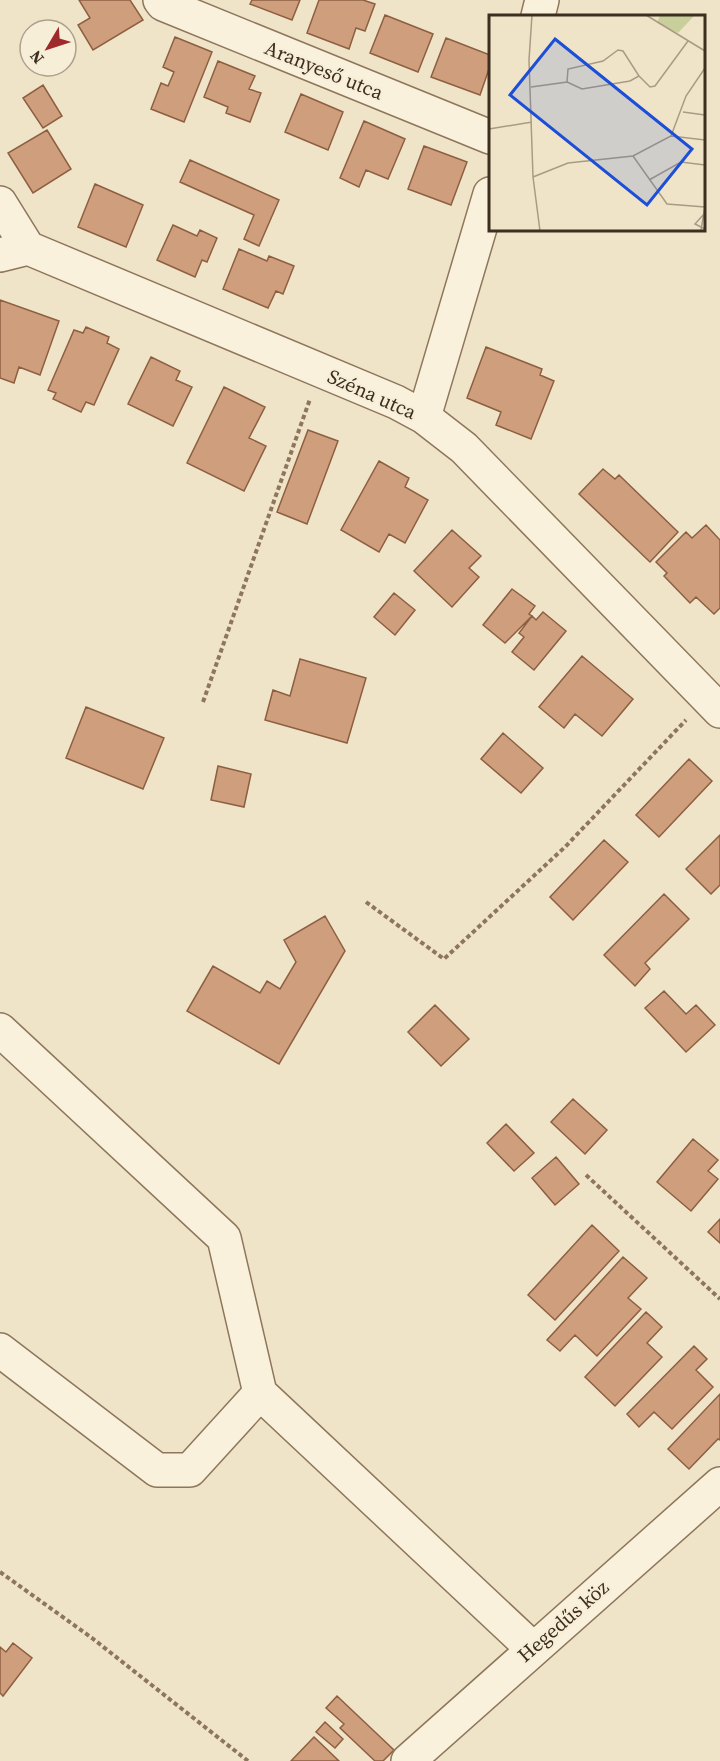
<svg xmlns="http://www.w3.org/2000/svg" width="720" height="1761" font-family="'Source Serif 4',serif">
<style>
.building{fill:#cf9f7d;stroke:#8d5f41;stroke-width:1.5}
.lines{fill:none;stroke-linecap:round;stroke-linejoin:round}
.minor-casing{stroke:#8d765c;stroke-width:36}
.path{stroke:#8d765c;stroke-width:4;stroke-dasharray:4.5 3;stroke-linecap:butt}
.minor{stroke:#faf1dc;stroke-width:33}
.labels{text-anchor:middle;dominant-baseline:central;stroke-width:4.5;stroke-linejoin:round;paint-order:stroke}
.street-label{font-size:20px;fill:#3d2e20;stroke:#f7eed8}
.inset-road{fill:none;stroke:#a89b85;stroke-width:1.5}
.view{fill:#1d4ed8;fill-opacity:0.15;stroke:#1d4ed8;stroke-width:3}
.inset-edge{fill:none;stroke:#3d2e20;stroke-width:3}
</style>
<rect width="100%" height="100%" fill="#f0e4c8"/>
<path class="building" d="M79,0h51l13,20 -50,30 -15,-25 12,-7z
M252,0h48l-8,20 -42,-16z
M319,0h44l12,4 -10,27 -9,-3 -7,21 -42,-16z
M385,15l48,19 -15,38 -48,-19z
M175,37l37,15 -28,70 -33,-13 10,-26 7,3 6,-14 -11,-5z
M446,38l44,17v11l-10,29 -49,-18z
M218,61l37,15 -6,13 12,4 -11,29 -24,-9 2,-6 -24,-10z
M43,85l19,31 -19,12 -20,-30z
M301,94l42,18 -15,38 -43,-18z
M364,121l41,18 -17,40 -22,-9 -7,17 -19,-9z
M47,130l24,39 -38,24 -25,-40z
M424,146l43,16 -16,43 -43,-16z
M190,160l89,40 -20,46 -15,-7 10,-24 -74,-33z
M95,184l48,21 -17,42 -48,-20z
M173,225l24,11 3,-6 17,8 -10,24 -5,-2 -7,17 -38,-17z
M239,249l28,12 2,-5 25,10 -11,28 -7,-3 -8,17 -45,-19z
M0,300l59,21 -19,54 -21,-8 -5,16 -14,-5z
M86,327l23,10 -2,6 12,6 -25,56 -8,-3 -5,10 -28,-13 3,-6 -8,-3 26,-60 9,3z
M486,347l56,22 -2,6 14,6 -23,58 -35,-14 5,-13 -34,-14z
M151,357l29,14 -4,9 16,7 -19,39 -45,-22z
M224,387l41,20 -16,31 17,8 -22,45 -57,-28z
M308,430l30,11 -31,83 -30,-12z
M379,461l30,17 -4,9 23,13 -23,43 -16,-9 -10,18 -38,-22z
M603,469l12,10 4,-4 59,57 -28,30 -71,-68z
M706,525l14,15v68l-6,6 -18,-17 -6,6 -26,-27 3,-3 -11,-11 30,-30 6,6z
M452,530l29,26 -12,12 10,9 -27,30 -38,-36z
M512,589l23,17 -6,8 3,2 -27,27 -22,-18z
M394,593l21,17 -20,25 -21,-18z
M543,612l23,19 -32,39 -22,-18 12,-15 -5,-4 13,-17 4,4z
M582,656l51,43 -31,37 -27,-22 -11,14 -25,-21z
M300,659l66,19 -19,65 -82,-23 8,-30 17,6z
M86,707l78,31 -21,51 -77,-31z
M503,733l40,35 -22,25 -40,-34z
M689,759l23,22 -53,56 -23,-22z
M218,766l33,8 -7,33 -33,-7z
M720,835v50l-9,9 -25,-25z
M604,840l24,22 -55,58 -23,-23z
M664,894l25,25 -44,44 5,6 -15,17 -31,-31z
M325,916l20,35 -66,113 -92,-53 26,-45 47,27 7,-12 13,8 16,-27 -12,-22z
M664,991l22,23 10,-9 19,20 -29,27 -41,-44z
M435,1005l34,34 -28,27 -33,-34z
M573,1099l34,31 -22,24 -34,-32z
M506,1124l28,29 -20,18 -27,-28z
M693,1139l25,21 -10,11 10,8 -27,32 -34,-29z
M556,1157l23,27 -24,21 -23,-27z
M720,1219v24l-12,-11z
M592,1225l27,26 -64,69 -27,-25z
M623,1257l24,21 -19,20 13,11 -44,47 -22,-21 -15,16 -13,-11z
M646,1312l16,15 -15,16 15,14 -47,49 -30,-29z
M694,1346l13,13 -11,11 17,17 -41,42 -18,-17 -15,15 -12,-13z
M720,1394v46l-2,-1 -29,30 -21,-20z
M13,1643l19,15 -29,38 -3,-3v-46l6,5z
M337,1696l57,54 -11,11h-8l-35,-33 4,-4 -18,-16z
M325,1722l18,17 -8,9 -19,-16z
M314,1737l25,24h-48z"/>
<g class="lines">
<defs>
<path id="minor" d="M160,0l3,4 327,133
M538,16l4,-16
M0,203l28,45
M0,255l28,-7 368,154 28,15 40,31 256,263
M424,417l66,-223
M0,1030l224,208 36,155 272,255
M0,1350l157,120h33l70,-77
M408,1761l312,-277"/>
</defs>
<use href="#minor" class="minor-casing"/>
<path class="path" d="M203,702l107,-303
M366,902l78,57 121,-112 121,-127
M586,1175l134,124
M0,1572l92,66 156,123"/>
<use href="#minor" class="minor"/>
</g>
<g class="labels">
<g class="street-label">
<text transform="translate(324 70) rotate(22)">Aranyeső utca</text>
<text transform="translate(372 394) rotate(24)">Széna utca</text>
<text transform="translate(563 1621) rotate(-41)">Hegedűs köz</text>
</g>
</g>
<g transform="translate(489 15)">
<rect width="216" height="216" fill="#f0e4c8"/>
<path d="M171,0h35l-17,18 -21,-10z" fill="#c9cf9b"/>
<path class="inset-road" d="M43,0l-3,45 4,117 7,54M157,0l59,36M150,61l11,11 5,-1 33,-45M42,72l36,-5 1,-13 35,-8 15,-11 5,1 16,25 -9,5 -48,8 -15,-7M194,97l22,3M0,114l43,-7M182,121l34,4M144,141l34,48 38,3M44,162l35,-14 65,-7 38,-20 15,-40 19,-28M160,165l32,-18 24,3M215,199l-9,10 10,5M212,215l4,-23"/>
<path class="view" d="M66,24l137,110 -45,56 -137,-110z"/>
<rect width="216" height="216" class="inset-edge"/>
</g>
<g transform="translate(48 48) rotate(231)"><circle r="28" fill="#f7eed8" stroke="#ada18e" stroke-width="1.5"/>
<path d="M0-4.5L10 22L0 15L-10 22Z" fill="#9e2a2b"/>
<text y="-9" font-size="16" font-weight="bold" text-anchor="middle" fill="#3d2e20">N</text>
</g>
</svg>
